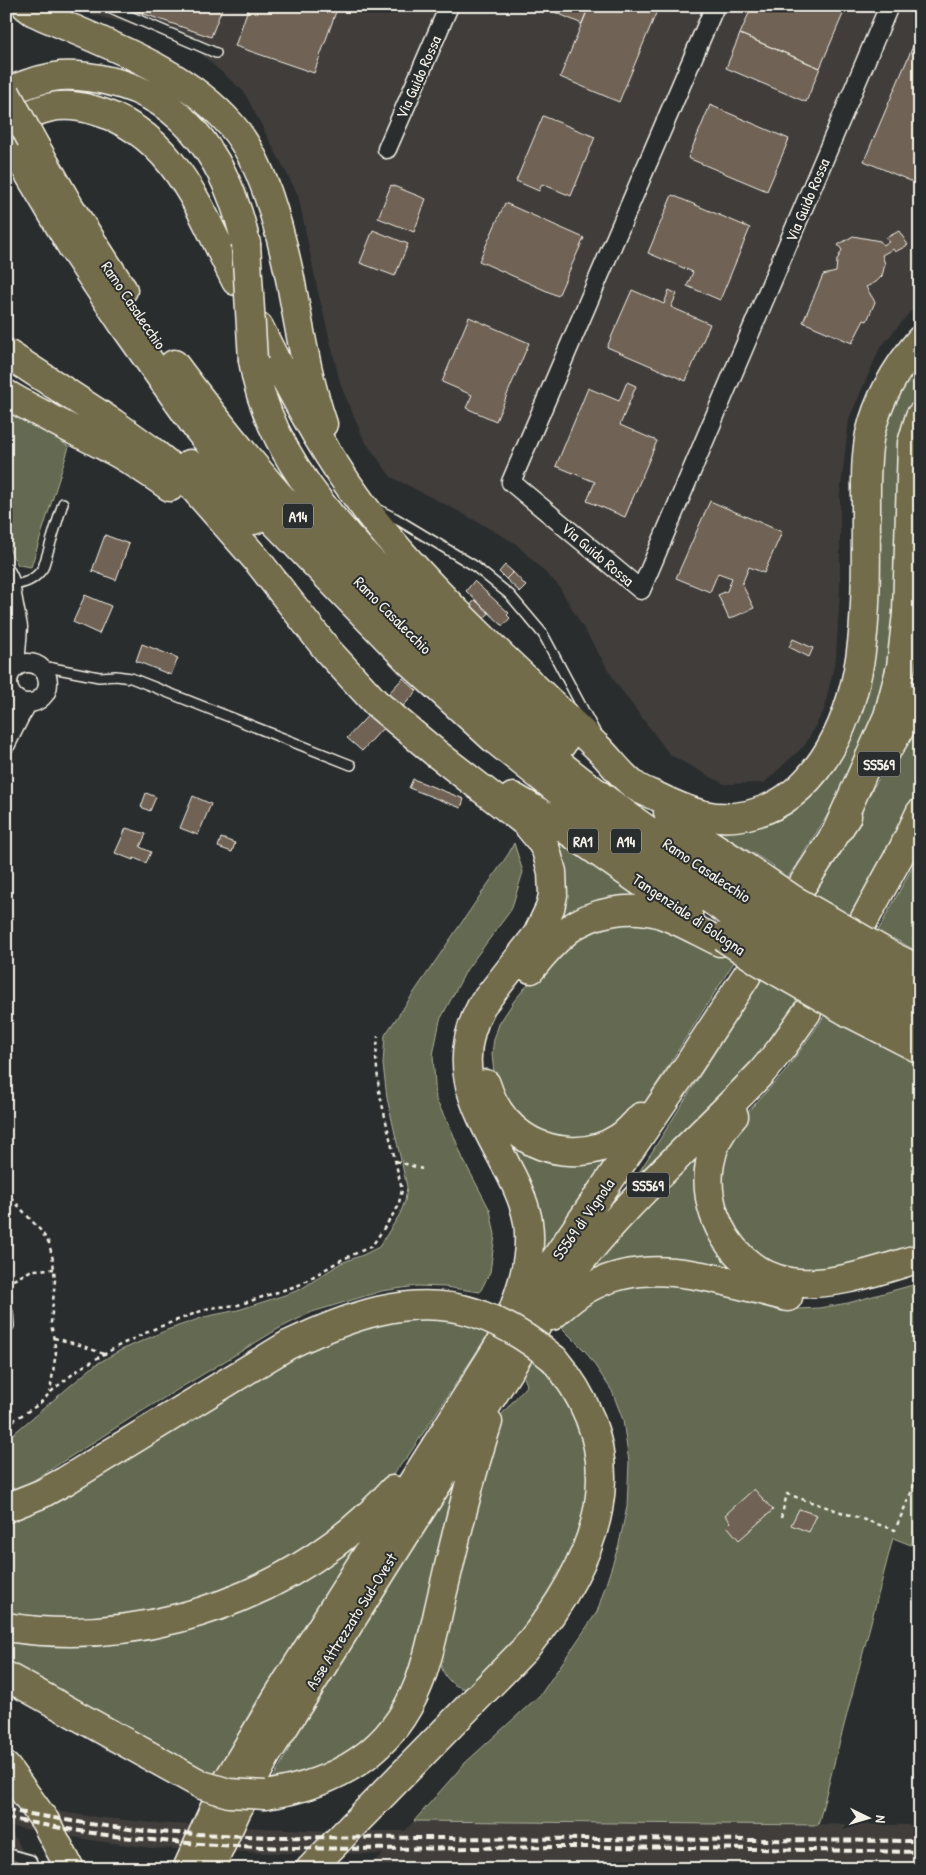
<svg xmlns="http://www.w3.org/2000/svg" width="926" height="1875" font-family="'Patrick Hand',sans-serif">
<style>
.built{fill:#3f3d3a}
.green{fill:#646b51;stroke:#acae9c}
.building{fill:#6f6355;stroke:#f4f1e8}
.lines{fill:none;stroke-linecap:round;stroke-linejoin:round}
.lane-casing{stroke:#f4f1e8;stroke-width:12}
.street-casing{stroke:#f4f1e8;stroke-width:21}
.highway-casing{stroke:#f4f1e8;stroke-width:31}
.path{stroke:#f4f1e8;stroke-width:2.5;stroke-dasharray:4 4;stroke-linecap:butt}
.lane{stroke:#2a2d2e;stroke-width:9}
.street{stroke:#2a2d2e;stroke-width:18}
.highway{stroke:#726c4b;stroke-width:28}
.rail{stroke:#f4f1e8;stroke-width:4;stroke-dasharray:8 4;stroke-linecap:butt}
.highway-bridge-casing{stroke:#f4f1e8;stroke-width:31;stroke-linecap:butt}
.highway-bridge{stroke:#726c4b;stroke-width:28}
.labels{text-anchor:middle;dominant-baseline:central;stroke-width:4;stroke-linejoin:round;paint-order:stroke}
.shield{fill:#2a2d2e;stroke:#b7b6b0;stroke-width:1}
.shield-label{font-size:15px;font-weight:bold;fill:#f4f1e8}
.street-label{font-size:16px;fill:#f4f1e8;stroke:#2a2d2e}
</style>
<rect width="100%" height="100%" fill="#2a2d2e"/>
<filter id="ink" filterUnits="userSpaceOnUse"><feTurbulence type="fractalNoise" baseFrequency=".02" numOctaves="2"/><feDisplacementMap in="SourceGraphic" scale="10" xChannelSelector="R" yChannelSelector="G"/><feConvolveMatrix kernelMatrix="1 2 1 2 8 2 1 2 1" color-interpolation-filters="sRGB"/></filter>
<g filter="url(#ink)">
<path class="built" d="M56,6h864v300l-10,6 -30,36 -31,71 -9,76v97l-4,65 -12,53 -19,35 -41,38 -40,1 -54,-29 -54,-72 -58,-98 -43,-42 -57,-32 -67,-34 -27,-37 -23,-54 -23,-94 -20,-97 -54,-103 -52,-46 -45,-18z
M6,1803l82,13 65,7 176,8h76l9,-10 506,4v44h-556l19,-15 -117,-1 -114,-5 -56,-7 -89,-15 14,22 9,21h-24z"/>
<path class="green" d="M920,351v45l-6,12 -21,258 -40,109 -211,332 -13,15 -55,22 -49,-17 -30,-44 -3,-29 2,-15 5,-15 15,-23 30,-36 40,-36 63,-11 71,35 56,-87 -64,-39 124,-67 46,-331z
M6,404l63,43 -38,120 -13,-2 -12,-21z
M920,713v78l-64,126 -80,120 -137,144 -3,-4 124,-196 54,-89 29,-56z
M553,837l89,62 -91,29z
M514,843l9,29 -12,38 -44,59 -27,51 -7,35 3,45 16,31 11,28 27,51 5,25 -5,37 -10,20 -35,-5 -28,-1 -35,5 -70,21 -34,17 -144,87 -103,66 -25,10v-52l89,-75 24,-14 48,-21 37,-13 34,-7 53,-17 10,-4 40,-26 22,-8 16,-8 21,-33 5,-13 2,-14 -20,-89 -4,-34 2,-29 124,-182z
M920,853v100l-27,-15 -53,87 80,40v186l-93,23 -43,-2 -50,-35 -19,-56 22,-58 47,-50 35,-49 60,-95z
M497,1123l102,36 5,4v3l-65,92z
M699,1155l47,116 -150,1 -3,-3v-3l62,-67z
M689,1283l109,26 21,-1 29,-5 72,-20v233l-9,29 -18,-7 -75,287 -404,-4 51,-58 76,-69 56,-82 22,-68 8,-37 2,-45 -6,-42 -11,-29 -26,-39 -30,-30 48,-34z
M413,1311l80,16 -85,129 -28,34 -60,50 -69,40 -42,17 -47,12 -57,8 -37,2 -62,-4v-94l63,-27 194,-126 38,-22z
M537,1352l38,48 21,102 -40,97 -82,90c-19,1 -29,-9 -34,-26l52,-223 10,-26 25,-29 -4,-10z
M457,1481l-50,216 -59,65 -78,23 22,-42z
M358,1542l-105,165 -39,71 -208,-111v-31l101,3z"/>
<path class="building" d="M114,6h109l-12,31 -87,-30 -1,3z
M249,6h89l-24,67 -79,-27z
M541,6h48l-7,18z
M589,6h70l-40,96 -59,-25z
M752,6h73l18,8 -23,54 -80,-34z
M740,34l80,34 -14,34 -80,-34z
M916,39l4,1v145l-56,-24z
M710,105l79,34 -22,52 -79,-33z
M543,116l52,21 -24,59 -29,-12 -3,7 -23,-10z
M391,185l35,14 -12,33 -36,-14z
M672,195l78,33 -30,72 -33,-14 6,-14 -45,-19z
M505,203l79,35 -26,58 -79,-35z
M373,230l35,14 -13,32 -35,-13z
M899,231l9,14 -13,7 -2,-3 -11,6 3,9 -3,12 -6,6 -10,5 9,15 -8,19 -3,-1 -12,23 -49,-21 20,-47 13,-3 1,-12 5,-10 -4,-5 15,-9 27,5 3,4 6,-3 -3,-4z
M632,290l32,14 5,-14 8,4 -6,13 39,17 -24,57 -79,-34z
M469,317l60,26 -33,78 -30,-13 6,-13 -30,-13z
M627,382l9,4 -16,39 37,16 -32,76 -38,-16 8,-19 -39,-16 32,-78 31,13z
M710,501l72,31 -18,41 -15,-6 -7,17 12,24 -25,11 -11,-24 9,-4 5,-13 -14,-5 -8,19 -34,-14z
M105,535l24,9 -13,36 -24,-9z
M505,565l8,7 -7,7 -7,-7z
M513,572l13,14 -6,6 -14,-13z
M474,581l35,32 -2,2 3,3 -7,8 -37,-35z
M85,595l26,11 -12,28 -26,-12z
M475,600l14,13 -29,31 -13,-13z
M793,639l20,9 -4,9 -20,-10z
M142,644l36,14 -7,17 -35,-14z
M403,678l14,13 -55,60 -15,-13z
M413,779l51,20 -3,9 -52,-20z
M146,793l10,4 -6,14 -9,-4z
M193,796l18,8 -13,31 -18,-7z
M126,828l20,6 -6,13 11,5 -5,11 -12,-5 -1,2 -18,-7z
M221,838l14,5 -3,9 -14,-5z
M754,1489l19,21 -34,30 -12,-14 4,-4 -6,-7z
M799,1509l18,6 -8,17 -18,-7z"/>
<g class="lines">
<defs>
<path id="lane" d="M106,6l110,47
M379,510l16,8 78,47 37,30 33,39 51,96
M10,586c15,-3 24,-5 33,-18l20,-65
M37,665l62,12 17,-1 15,2 220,87
M6,1295v3
M6,1309l2,3 1,14
M6,1853l25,7 4,9
M6,1855l7,14"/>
<path id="street" d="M715,6l-204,476 130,108 248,-584
M387,149l62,-143
M6,573l3,6 9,48 -2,26 -4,18
M8 683a20 20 0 1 1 40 0a20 20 0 1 1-40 0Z
M6,712l6,-17
M6,744l14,-28 8,-13"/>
<path id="highway" d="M26,6l8,6c68,31 148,56 198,114 31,36 47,101 57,147 10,50 17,102 34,151
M19,87c13,-5 27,-9 41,-11 17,-1 33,1 49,5 80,17 121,88 137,163
M33,113c19,-9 40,-9 60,-3 82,22 108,103 143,171
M6,135l66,112 51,77 73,103 66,82 148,153 84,77 92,74 67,48 85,57
M31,139l38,67 54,84
M259,327c36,73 75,146 128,209 62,74 139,142 209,210 13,12 25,30 39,40 7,5 16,8 23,11 33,16 60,27 97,16 29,-8 51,-28 68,-53 49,-73 42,-166 43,-250 0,-25 -1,-51 4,-76 8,-34 27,-67 50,-94
M6,353l107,70 35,25 37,30 72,82 72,92 47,51 61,51 89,69 14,17 6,10 6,22 1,23 -3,13 -13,27 -55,70c-35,63 -3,107 26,164 9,17 17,34 20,53 6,43 -13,83 -28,122
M253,360c16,108 112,197 187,269 40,39 81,77 122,115
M174,364c111,150 242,287 388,402 60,48 124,92 188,134
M6,394c33,20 68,36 102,54 22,11 42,25 62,39
M190,464l64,56
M889,747l31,-51
M513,797l41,24 134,94
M668,812l43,33 52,34
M837,831l51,-115 13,-49 6,-54 5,-170 8,-27
M803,884l44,-68
M863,922l40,-73 17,-36
M888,954l32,16
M531,969c11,-14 23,-28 37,-39 25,-19 63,-25 93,-16 20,7 40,19 59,28
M873,973l47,23
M863,991l57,29
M850,1013l70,36
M486,1084c5,16 14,32 26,43 27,26 74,33 107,11 8,-5 15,-13 22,-21
M734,1116c-53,54 -18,154 56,166 41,6 90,-12 130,-24
M552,1316c12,-11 25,-23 40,-30 63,-32 132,-4 196,11
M6,1508l35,-14 24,-13 223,-136c59,-28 123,-53 188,-32
M6,1627c115,18 235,-14 328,-83 21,-16 41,-33 59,-54
M6,1676l196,109
M6,1767l39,54 25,48
M265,1795c71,-11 127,-42 154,-112 12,-31 17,-64 25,-96 13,-55 26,-110 44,-165
M187,1869l38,-84 53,-89 254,-403 157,-229 58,-89
M210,1869l26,-57 31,-58 296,-470c59,-80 132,-141 199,-212l19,-23 26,-37
M310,1869l214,-219c74,-90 114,-190 30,-291"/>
</defs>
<use href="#lane" class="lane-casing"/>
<use href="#street" class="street-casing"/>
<use href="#highway" class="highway-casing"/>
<path class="path" d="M396,1161l26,8
M6,1192l35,39 8,12 4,17 2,20 -4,43 5,29 -6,40
M6,1284l26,-14 22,-1
M54,1338l26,7 24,9
M6,1425l32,-20 17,-17 27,-21 38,-22 34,-16 55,-21 29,-3 61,-20 42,-25 31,-14 26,-39 4,-17 -23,-99 -3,-33 2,-22
M781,1518l6,-24 108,36 25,-58"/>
<use href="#lane" class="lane"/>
<use href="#street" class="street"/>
<use href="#highway" class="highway"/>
<path class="rail" d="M6,1810l84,14 63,8 115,5 652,4
M6,1818c49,9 97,18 146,22 135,13 273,8 409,7 120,0 239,3 359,5"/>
<defs>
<path id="highway-bridge" d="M6,93l25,46
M246,244l7,116
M763,879l31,21 94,54
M750,900l58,36 65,37
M738,918l55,34 70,39
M723,937l38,25 89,51
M476,1313c30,11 54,26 78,46
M202,1785l27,8 36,2"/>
</defs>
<use href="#highway-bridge" class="highway-bridge-casing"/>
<use href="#highway-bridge" class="highway-bridge"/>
</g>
</g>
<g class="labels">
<g class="shield">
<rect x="283" y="503.5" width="30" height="25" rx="4"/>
<rect x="858" y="751.5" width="42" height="25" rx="4"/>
<rect x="568" y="828.5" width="30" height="25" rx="4"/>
<rect x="611" y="828.5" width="30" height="25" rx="4"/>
<rect x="627" y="1172.5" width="42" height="25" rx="4"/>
</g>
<g class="shield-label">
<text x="298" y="516">A14</text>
<text x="879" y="764">SS569</text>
<text x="583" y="841">RA1</text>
<text x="626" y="841">A14</text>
<text x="648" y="1185">SS569</text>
</g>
<g class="street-label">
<text transform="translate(418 77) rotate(-66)">Via Guido Rossa</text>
<text transform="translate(807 200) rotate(-67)">Via Guido Rossa</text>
<text transform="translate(134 305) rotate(56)">Ramo Casalecchio</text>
<text transform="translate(598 554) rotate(40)">Via Guido Rossa</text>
<text transform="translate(393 615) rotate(45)">Ramo Casalecchio</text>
<text transform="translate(707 870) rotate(34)">Ramo Casalecchio</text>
<text transform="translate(689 914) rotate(34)">Tangenziale di Bologna</text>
<text transform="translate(583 1219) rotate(-55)">SS569 di Vignola</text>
<text transform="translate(351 1621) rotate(-58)">Asse Attrezzato Sud-Ovest</text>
</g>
</g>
<rect width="926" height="1875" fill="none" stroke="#2a2d2e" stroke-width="25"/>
<rect x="12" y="12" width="901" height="1850" fill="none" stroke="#f4f1e8" stroke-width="2" filter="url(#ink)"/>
<g transform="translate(868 1818) rotate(95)" stroke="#2a2d2e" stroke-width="4" paint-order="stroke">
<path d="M0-4L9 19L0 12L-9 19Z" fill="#f4f1e8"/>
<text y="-8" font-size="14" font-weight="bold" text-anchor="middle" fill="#f4f1e8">N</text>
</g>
</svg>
